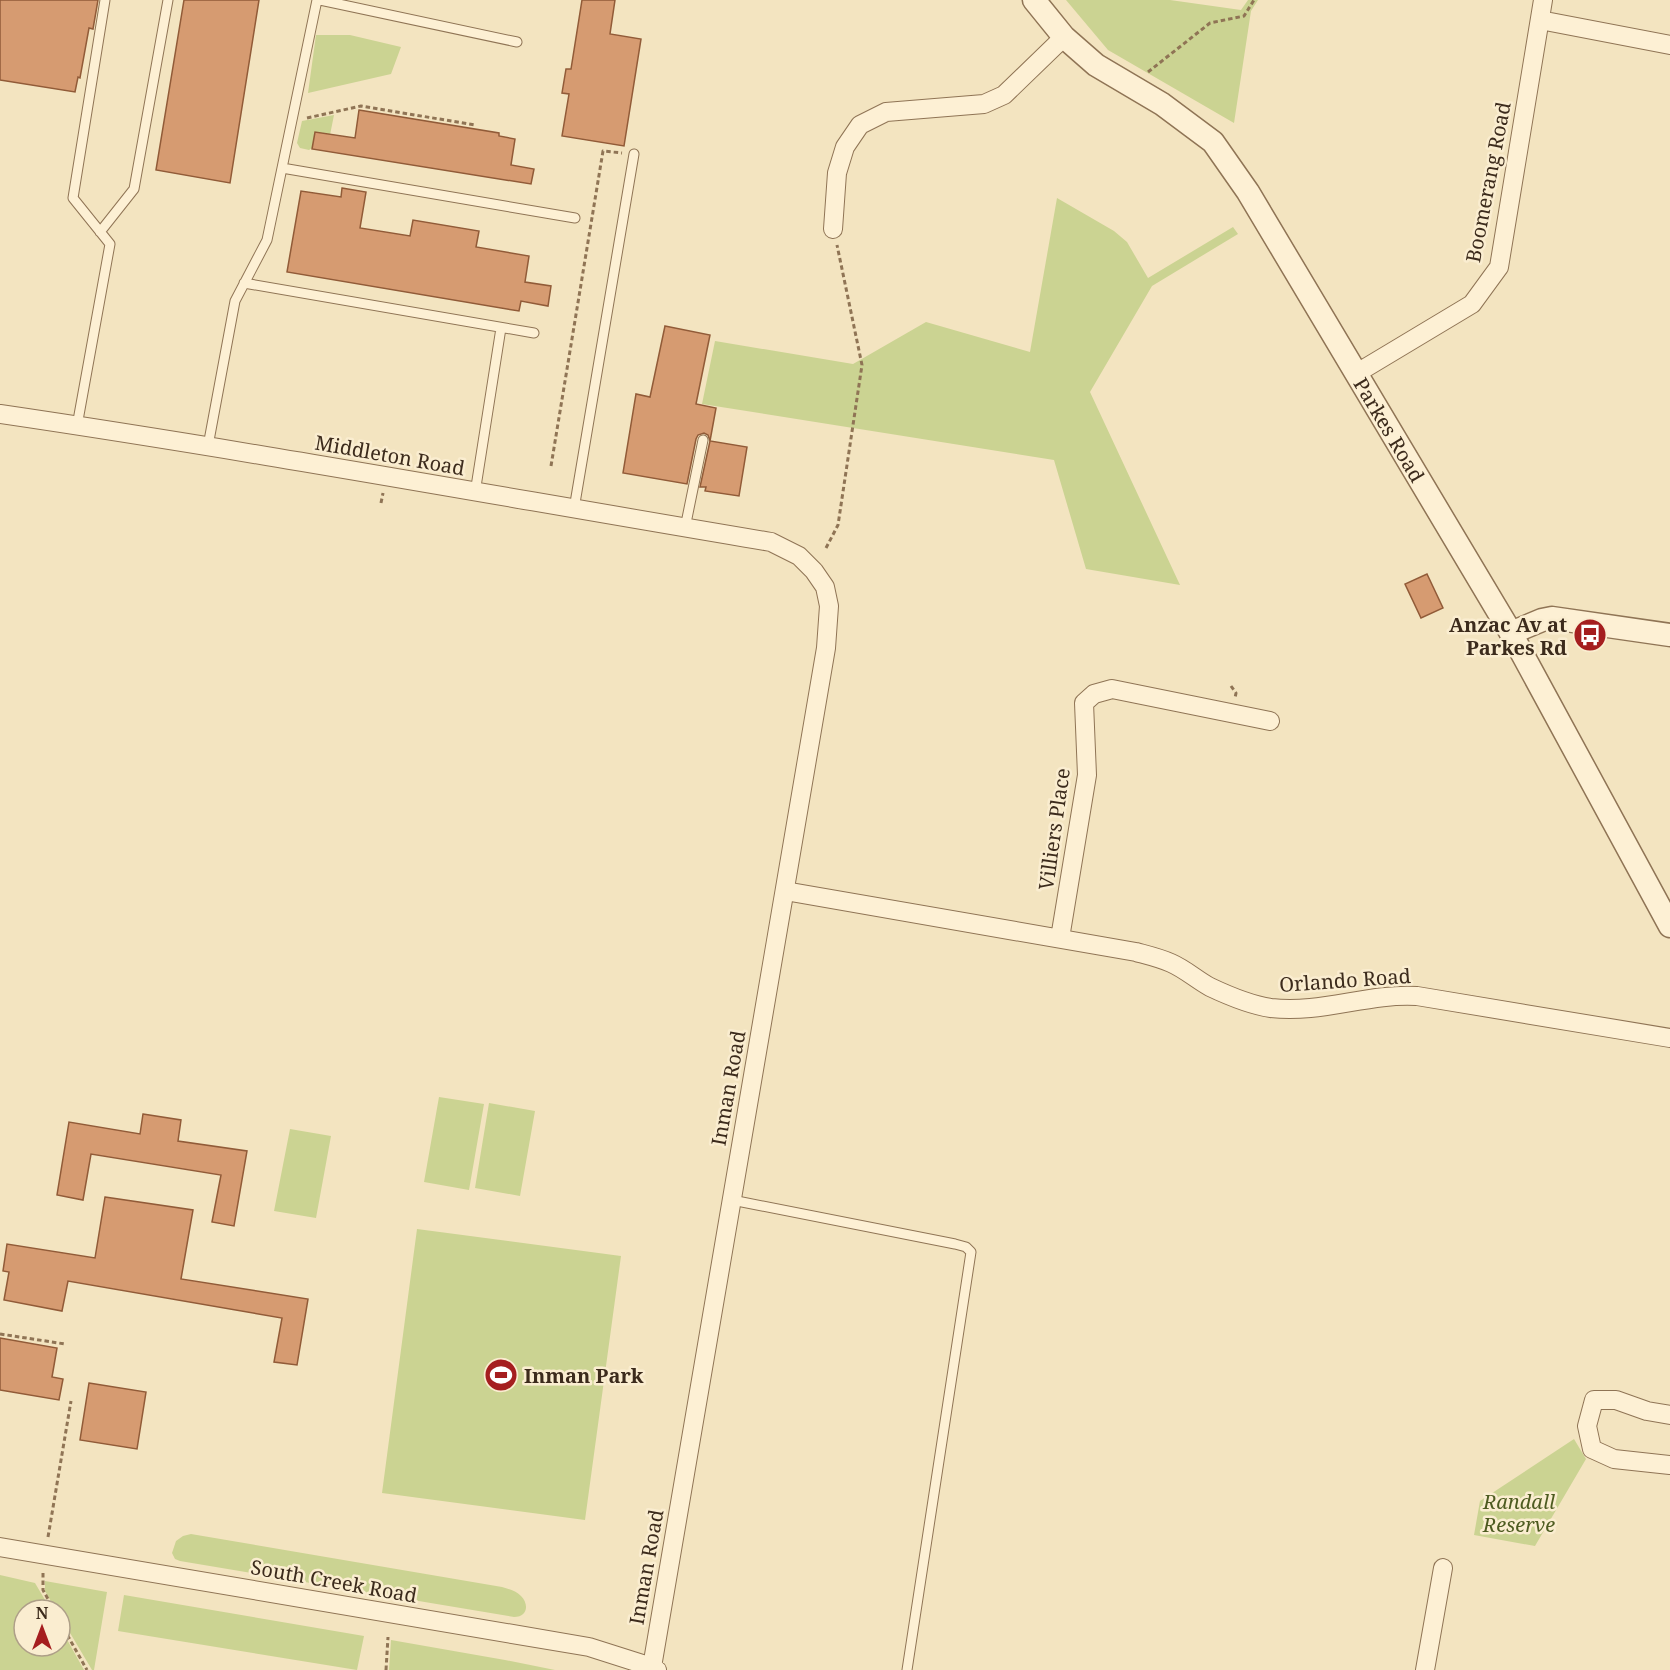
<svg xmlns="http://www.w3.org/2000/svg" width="1670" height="1670" font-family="'Noto Serif',serif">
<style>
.green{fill:#cbd392}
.building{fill:#d69b71;stroke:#915b38;stroke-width:1.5}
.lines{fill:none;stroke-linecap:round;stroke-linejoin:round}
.service-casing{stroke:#8f7455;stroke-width:11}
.minor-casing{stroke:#8f7455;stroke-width:20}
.tertiary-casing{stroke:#8f7455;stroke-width:25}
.path{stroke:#8f7455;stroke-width:3;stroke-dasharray:4.5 3;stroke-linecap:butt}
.service{stroke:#fdf0d4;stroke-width:9}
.minor{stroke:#fdf0d4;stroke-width:18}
.tertiary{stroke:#fdf0d4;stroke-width:22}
.labels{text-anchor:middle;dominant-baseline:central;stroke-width:5;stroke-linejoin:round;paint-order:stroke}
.street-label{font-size:20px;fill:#3c2b1c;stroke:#faedd0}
.poi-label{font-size:20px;font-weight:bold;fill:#3c2b1c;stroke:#faedd0;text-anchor:end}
.park-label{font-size:20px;font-style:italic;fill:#4d5b20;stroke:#faedd0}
</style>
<rect width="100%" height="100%" fill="#f3e4c0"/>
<path class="green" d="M1066,0h104l71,10 7,-10h10l-7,11 -17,112 -126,-73z
M316,35h34l51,12 -10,27 -83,19z
M334,115l-4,20 -21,15 -9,-2 -3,-5 5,-22z
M1057,198l57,33 13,11 21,36 85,-51 5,7 -86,52 -62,106 90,193 -94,-16 -32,-109 -352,-56 13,-63 138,23 73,-42 104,30z
M439,1097l45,7 -15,86 -45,-8z
M489,1103l46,8 -15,85 -45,-8z
M290,1129l41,7 -15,82 -42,-7z
M417,1229l204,27 -36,264 -203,-27z
M1574,1439l12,20 -51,87 -61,-11 6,-34z
M191,1534l311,53c7,2 14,4 19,9 8,8 7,21 -7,21l-334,-56 -5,-2 -3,-6 4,-12 7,-5z
M0,1575l35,8 16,27h-27v36h36v-19l24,43h-84z
M45,1581l62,11 -13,78h-2l-32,-54v-6h-4l-11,-19z
M124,1595l240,41 -7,34 -239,-39z
M391,1640l114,20 50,10h-166z"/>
<path class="building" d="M0,0h98l-5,29 -4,-1 -9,50 -2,-1 -3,15 -75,-12z
M184,0h75l-29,183 -74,-13z
M582,0h33l-5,34 31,5 -17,107 -62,-10 7,-42 -7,-1 4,-24h5z
M359,110l140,23v3l16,3 -4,26 23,4 -3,15 -219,-35 3,-17 40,6z
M342,188l24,4 -6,36 50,8 3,-16 66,11 -3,16 53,9 -4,26 26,4 -3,20 -27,-5 -2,10 -232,-39 14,-81 40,6z
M665,326l45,9 -14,69 20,4 -6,33 37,6 -8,49 -34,-5 1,-4h-6l10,-46 -2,-6 -4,-2 -6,2 -2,4 -9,45 -64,-11 13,-79 14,3z
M1427,574l16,34 -22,10 -16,-34z
M143,1114l38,6 -3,21 69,10 -13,75 -22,-4 9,-47 -130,-21 -8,46 -26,-5 12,-73 71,12z
M105,1197l88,13 -12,69 127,20 -11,66 -23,-3 8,-44 -214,-37 -6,30 -58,-11 5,-28 -6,-1 4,-27 88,14z
M0,1338l57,10 -5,29 11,2 -4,21 -59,-10z
M89,1383l57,9 -9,57 -57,-9z"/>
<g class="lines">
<defs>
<path id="service" d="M320,0l197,42
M282,168l293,50
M100,232l34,-43 34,-189
M244,283l290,50
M77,426l33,-182 -37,-46 32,-198
M208,446l27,-145 32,-61 50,-240
M475,493l26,-165
M574,509l60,-355
M685,528l18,-88
M732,1200l223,44 11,3 5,5 -64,418"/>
<path id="minor" d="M1540,20l130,25
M833,229l4,-56 8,-26 15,-22 26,-13 98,-8 20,-9 60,-58
M1357,373l115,-69 27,-37 44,-267
M0,414c258,38 514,85 771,128l28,14 15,15 11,16 4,19 -3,42 -174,1019
M785,891l351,61c11,3 24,6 35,11 14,6 26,17 39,24 19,9 40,18 61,21 50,6 97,-15 146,-12l253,42
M1060,938l27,-163 -3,-72 10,-9 18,-5 158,32
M1670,1415l-23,-4 -31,-11h-22l-7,26 5,23 22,10 56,6
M0,1547l589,100 63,20 5,3
M1425,1670l18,-102"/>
<g id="tertiary">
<path id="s1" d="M1034,0l30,37 32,28 66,39 51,38 35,50 263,441 159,293"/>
<path d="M1511,633l31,-13 10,-2 118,17"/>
</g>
</defs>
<use href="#service" class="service-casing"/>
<use href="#minor" class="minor-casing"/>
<use href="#tertiary" class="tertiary-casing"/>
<path class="path" d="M1148,72l62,-49 34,-7 10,-16
M307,118l54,-12 114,19
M551,466l52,-315 19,2
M381,503l2,-10
M826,548l12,-23 24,-160 -25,-120
M1231,686l5,7 -1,5
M0,1334l65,10
M48,1537l23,-136
M43,1573v17l11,20
M60,1622l27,48
M386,1670l2,-33"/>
<use href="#service" class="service"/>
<use href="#minor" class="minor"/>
<use href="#tertiary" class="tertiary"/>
</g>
<defs>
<symbol id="bus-disc" viewBox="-11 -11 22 22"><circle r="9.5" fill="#a51e1f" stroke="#faedd0"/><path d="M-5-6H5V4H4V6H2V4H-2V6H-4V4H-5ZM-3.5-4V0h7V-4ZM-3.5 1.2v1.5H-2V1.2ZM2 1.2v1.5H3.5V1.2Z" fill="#fff"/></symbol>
<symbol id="stadium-disc" viewBox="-11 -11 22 22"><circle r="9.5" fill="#a51e1f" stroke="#faedd0"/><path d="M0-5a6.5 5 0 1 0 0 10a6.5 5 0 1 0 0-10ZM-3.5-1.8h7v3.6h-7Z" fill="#fff"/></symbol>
</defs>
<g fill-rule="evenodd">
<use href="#bus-disc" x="1571" y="616" width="38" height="38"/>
<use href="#stadium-disc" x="482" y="1356" width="38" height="38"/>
</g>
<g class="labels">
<g class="street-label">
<text transform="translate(1488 182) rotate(-79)">Boomerang Road</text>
<text stroke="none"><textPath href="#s1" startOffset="568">Parkes Road</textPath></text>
<text transform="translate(390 455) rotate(10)">Middleton Road</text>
<text transform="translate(1054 829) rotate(-82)">Villiers Place</text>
<text transform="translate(1345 980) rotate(-4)">Orlando Road</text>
<text transform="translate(728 1088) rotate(-80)">Inman Road</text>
<text transform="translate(646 1567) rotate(-80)">Inman Road</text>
<text transform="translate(334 1581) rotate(10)">South Creek Road</text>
</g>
<g class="poi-label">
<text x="1567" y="624">Anzac Av at<tspan x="1567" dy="23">Parkes Rd</tspan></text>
<text x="524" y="1375" text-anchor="start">Inman Park</text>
</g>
<g class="park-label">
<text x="1519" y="1501">Randall<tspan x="1519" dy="23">Reserve</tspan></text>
</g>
</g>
<g transform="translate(42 1628)"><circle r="28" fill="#faedd0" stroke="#ae9f88" stroke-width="1.5"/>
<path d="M0-4.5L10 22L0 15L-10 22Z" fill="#a51e1f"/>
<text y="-9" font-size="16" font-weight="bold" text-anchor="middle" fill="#3c2b1c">N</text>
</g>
</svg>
